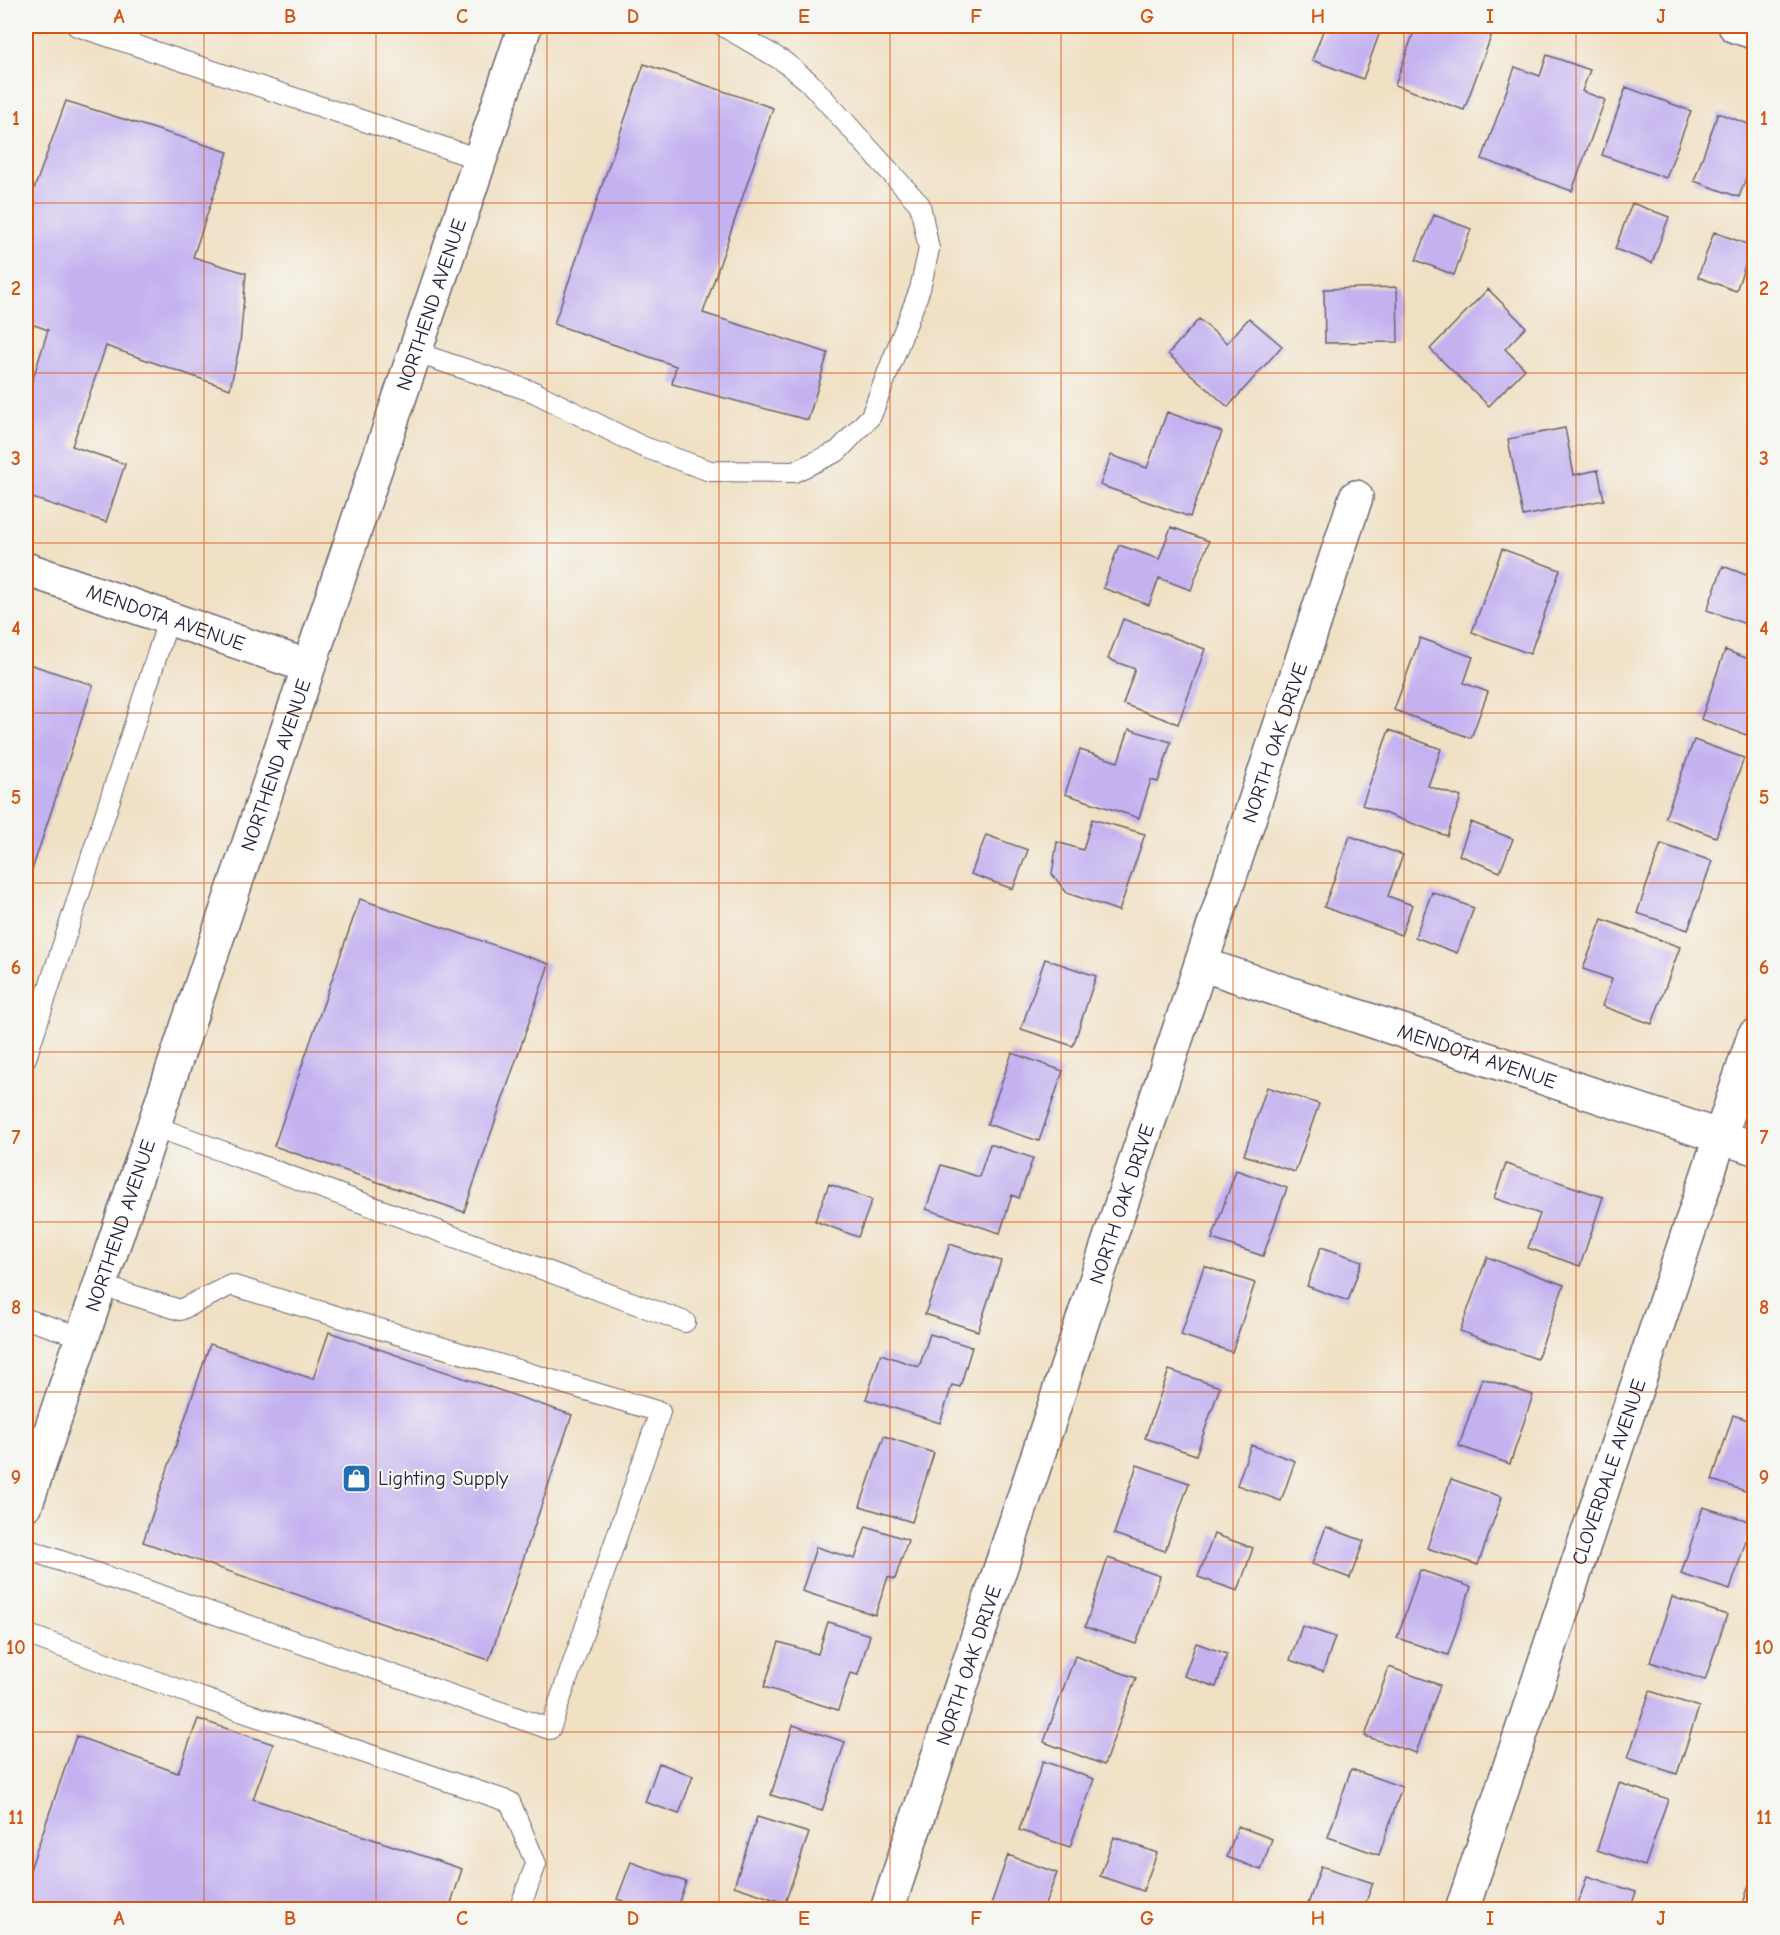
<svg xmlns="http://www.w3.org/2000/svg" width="1780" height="1935" font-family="'Comic Neue',sans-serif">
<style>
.building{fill:#c3b1f0}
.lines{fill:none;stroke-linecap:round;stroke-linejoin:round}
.service-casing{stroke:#6a646b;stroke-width:22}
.minor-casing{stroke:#6a646b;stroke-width:36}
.service{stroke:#fff;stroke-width:20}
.minor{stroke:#fff;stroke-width:33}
.grid{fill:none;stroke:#d45411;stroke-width:1.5;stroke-opacity:0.55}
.labels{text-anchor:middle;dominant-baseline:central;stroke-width:4.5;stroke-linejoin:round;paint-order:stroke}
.street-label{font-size:20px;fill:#22223b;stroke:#f6f6f2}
.poi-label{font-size:20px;fill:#22223b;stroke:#f6f6f2;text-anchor:start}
.neatline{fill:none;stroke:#d45411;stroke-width:2}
.grid-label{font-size:20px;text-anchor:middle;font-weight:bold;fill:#d45411}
</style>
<rect width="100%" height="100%" fill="#f6f6f2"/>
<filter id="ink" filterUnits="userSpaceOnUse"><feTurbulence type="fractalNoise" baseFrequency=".0167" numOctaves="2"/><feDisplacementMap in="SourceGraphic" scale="12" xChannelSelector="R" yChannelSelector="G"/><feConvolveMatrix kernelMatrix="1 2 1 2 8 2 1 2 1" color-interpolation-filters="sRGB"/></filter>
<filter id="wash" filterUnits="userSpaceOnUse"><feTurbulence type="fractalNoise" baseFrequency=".008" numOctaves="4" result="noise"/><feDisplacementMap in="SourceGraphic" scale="24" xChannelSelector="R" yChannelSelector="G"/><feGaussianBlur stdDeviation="1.35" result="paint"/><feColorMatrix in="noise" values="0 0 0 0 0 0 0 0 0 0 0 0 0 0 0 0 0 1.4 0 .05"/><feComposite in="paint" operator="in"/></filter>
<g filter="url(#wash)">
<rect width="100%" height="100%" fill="#f0e0c4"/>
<g id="blocks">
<path class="building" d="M1325,26h57l-19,53 -51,-19z
M1416,26h60l17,5 -29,79 -69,-25z
M1547,55l43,15 -8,21 23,9 -33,91 -90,-32 33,-92 25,9z
M644,64l129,44 -70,205 125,40 -20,67 -136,-36 4,-18 -122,-42z
M1626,87l65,24 -25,67 -64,-23z
M66,101l162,51 -35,105 53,16 -6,71 -10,45 -124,-43 -34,100 53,18 -19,58 -80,-26v-95l22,-71 -22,-8v-120l3,1z
M1718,113l36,13v30l-15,41 -45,-16z
M1632,203l37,14 -17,46 -37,-14z
M1434,215l37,14 -17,46 -38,-15z
M1714,232l38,14 -16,45 -38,-14z
M1397,287l1,55 -73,1 -1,-54z
M1488,289l38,38 -21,22 20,20 -36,37 -59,-57z
M1249,318l33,28 -54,61 -60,-53 31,-35 28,24z
M1167,412l55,20 -32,85 -90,-32 11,-30 36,13z
M1565,428l9,47 24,-5 6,30 -81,16 -15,-77z
M1171,527l38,14 -18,49 -32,-12 -10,27 -46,-17 16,-43 40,14z
M1502,549l58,21 -30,84 -58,-22z
M1723,566l31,12v49l-47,-17z
M1123,619l82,30 -27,75 -55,-20 12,-35 -27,-10z
M1420,638l53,19 -9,26 24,9 -17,46 -77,-28z
M1725,650l29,11 -2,76 -51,-18z
M26,663l67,22 -67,203z
M1129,729l42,13 -13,40 -7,-2 -12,38 -74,-24 15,-44 38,12z
M1389,730l52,19 -13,37 33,11 -14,39 -85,-31z
M1694,740l50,18 -28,79 -51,-19z
M1092,819l53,15 -26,77 -52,-18 -15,-19 5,-32 26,8z
M1471,822l42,17 -13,33 -41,-17z
M986,835l42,15 -15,39 -42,-15z
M1350,836l53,19 -15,41 24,9 -11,30 -77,-28z
M1661,844l51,17 -24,69 -51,-17z
M1432,892l42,16 -17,45 -42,-16z
M360,899l189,65 -85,248 -190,-66z
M1602,919l78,28 -28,77 -50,-18 10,-27 -29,-10z
M1045,959l51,17 -23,70 -52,-17z
M1012,1053l51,18 -24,70 -52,-17z
M1267,1087l52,17 -24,68 -51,-17z
M990,1144l43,14 -14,40 -7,-3 -12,38 -74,-24 15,-44 38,12z
M1506,1164l97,33 -23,69 -52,-18 12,-34 -46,-16z
M1236,1170l51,18 -24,68 -51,-17z
M829,1184l43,16 -14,37 -43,-16z
M950,1244l51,17 -23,70 -53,-17z
M1321,1247l41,14 -14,40 -41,-15z
M1487,1257l77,28 -27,74 -77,-28z
M1204,1266l51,17 -23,69 -51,-17z
M329,1332l243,83 -83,245 -346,-118 67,-198 103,35z
M930,1334l42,13 -12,40 -8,-2 -12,38 -74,-24 15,-45 38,13z
M1169,1370l51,17 -24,68 -51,-17z
M1482,1378l51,17 -23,69 -51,-18z
M1733,1415l21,7v72l-42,-14z
M884,1436l50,17 -22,69 -52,-16z
M1251,1445l44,16 -14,40 -44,-16z
M1137,1465l52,18 -24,68 -51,-17z
M1451,1479l51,18 -24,68 -51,-17z
M1703,1507l49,15 -22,68 -49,-16z
M866,1526l42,14 -13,39 -7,-2 -13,38 -73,-24 14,-44 39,12z
M1326,1527l38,14 -14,37 -38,-14z
M1214,1534l39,14 -15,43 -40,-14z
M1108,1558l52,18 -24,68 -51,-17z
M1420,1570l51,17 -23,68 -51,-17z
M1672,1597l55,18 -22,65 -55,-18z
M828,1622l42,13 -12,40 -8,-2 -12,37 -74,-23 15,-45 39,12z
M1302,1626l33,11 -12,35 -33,-12z
M1196,1643l31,11 -11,33 -32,-11z
M1075,1656l61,22 -32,87 -60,-23z
M1389,1667l51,18 -24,68 -51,-17z
M1650,1691l49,16 -22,67 -49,-16z
M198,1719l75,25 -20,55 209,70 -13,41h-423v-29l50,-145 102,37z
M793,1725l52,17 -23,69 -51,-16z
M1043,1761l51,18 -24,68 -51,-17z
M659,1763l34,13 -14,38 -34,-12z
M1351,1769l51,18 -23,68 -51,-18z
M1619,1783l49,16 -23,67 -48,-16z
M757,1817l52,16 -24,70 -51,-17z
M1238,1826l34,13 -11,31 -34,-13z
M1114,1837l43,16 -14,38 -43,-15z
M1008,1855l49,18 -14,37h-54z
M631,1862l55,20 -10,28h-29l-30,-11z
M1321,1866l52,17 -10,27h-57z
M1754,1869v41h-13z
M1587,1876l49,16 -6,18h-54z"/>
</g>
</g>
<g filter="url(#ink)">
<use href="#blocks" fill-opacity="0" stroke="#6a646b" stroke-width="1.5"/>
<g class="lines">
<defs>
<path id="service" d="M77,26l402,133
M414,352l120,40 107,54 69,25 84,1 44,-21 33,-35 49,-127 9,-40 -9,-44 -112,-124 -25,-20 -60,-35
M26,1058l143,-440
M154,1126l531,196
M26,1319l56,18
M26,1549l524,180 110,-317 -429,-127 -51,25 -80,-25
M26,1634l176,64 308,104 26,62 -17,46"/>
<g id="minor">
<path d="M1735,26l19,6"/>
<path id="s1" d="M26,569l281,97"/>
<path id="s2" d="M1201,964l553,184"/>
<path id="s3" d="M26,1504l499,-1478"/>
<path id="s4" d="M887,1910l469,-1413"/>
<path id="s5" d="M1462,1910l292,-874"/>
</g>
</defs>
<use href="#service" class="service-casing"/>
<use href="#minor" class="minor-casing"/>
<use href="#service" class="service"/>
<use href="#minor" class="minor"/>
</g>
</g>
<path class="grid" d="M204,26v1884M376,26v1884M547,26v1884M719,26v1884M890,26v1884M1061,26v1884M1233,26v1884M1404,26v1884M1576,26v1884M26,203h1728M26,373h1728M26,543h1728M26,713h1728M26,883h1728M26,1052h1728M26,1222h1728M26,1392h1728M26,1562h1728M26,1732h1728"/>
<defs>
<symbol id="shop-square" viewBox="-11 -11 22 22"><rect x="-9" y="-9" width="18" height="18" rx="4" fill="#1f6fb2" stroke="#f6f6f2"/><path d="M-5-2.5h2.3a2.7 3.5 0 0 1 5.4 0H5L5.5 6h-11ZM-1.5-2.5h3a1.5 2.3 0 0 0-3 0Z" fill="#fff"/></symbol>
</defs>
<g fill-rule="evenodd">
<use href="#shop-square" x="340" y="1462" width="33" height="33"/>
</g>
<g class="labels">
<g class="street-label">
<text stroke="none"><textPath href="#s3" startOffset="1266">NORTHEND AVENUE</textPath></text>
<text stroke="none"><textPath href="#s1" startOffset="148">MENDOTA AVENUE</textPath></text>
<text stroke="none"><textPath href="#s4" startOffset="1230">NORTH OAK DRIVE</textPath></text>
<text stroke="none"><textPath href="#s3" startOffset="780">NORTHEND AVENUE</textPath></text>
<text stroke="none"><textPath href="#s2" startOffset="291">MENDOTA AVENUE</textPath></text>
<text stroke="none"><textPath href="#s4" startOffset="744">NORTH OAK DRIVE</textPath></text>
<text stroke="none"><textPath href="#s3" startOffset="294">NORTHEND AVENUE</textPath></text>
<text stroke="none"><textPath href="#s5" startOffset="462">CLOVERDALE AVENUE</textPath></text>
<text stroke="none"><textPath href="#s4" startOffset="258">NORTH OAK DRIVE</textPath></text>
</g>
<g class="poi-label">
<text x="378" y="1478">Lighting Supply</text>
</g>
</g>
<rect width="1780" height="1935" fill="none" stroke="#f6f6f2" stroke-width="66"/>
<rect x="33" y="33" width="1714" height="1869" class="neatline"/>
<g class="grid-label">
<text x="119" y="23">A</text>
<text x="290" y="23">B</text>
<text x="462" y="23">C</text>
<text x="633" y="23">D</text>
<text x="804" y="23">E</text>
<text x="976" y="23">F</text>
<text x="1147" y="23">G</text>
<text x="1318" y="23">H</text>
<text x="1490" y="23">I</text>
<text x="1661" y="23">J</text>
<text x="16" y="125">1</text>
<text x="1764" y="125">1</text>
<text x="16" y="295">2</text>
<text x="1764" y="295">2</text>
<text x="16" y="465">3</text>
<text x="1764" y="465">3</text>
<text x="16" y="635">4</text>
<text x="1764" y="635">4</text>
<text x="16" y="804">5</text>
<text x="1764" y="804">5</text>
<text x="16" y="974">6</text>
<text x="1764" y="974">6</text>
<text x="16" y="1144">7</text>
<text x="1764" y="1144">7</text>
<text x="16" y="1314">8</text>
<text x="1764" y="1314">8</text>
<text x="16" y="1484">9</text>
<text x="1764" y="1484">9</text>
<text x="16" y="1654">10</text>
<text x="1764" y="1654">10</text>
<text x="16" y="1824">11</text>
<text x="1764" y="1824">11</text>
<text x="119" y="1925">A</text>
<text x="290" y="1925">B</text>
<text x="462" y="1925">C</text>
<text x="633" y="1925">D</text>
<text x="804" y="1925">E</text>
<text x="976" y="1925">F</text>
<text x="1147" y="1925">G</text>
<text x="1318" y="1925">H</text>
<text x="1490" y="1925">I</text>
<text x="1661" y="1925">J</text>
</g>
</svg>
